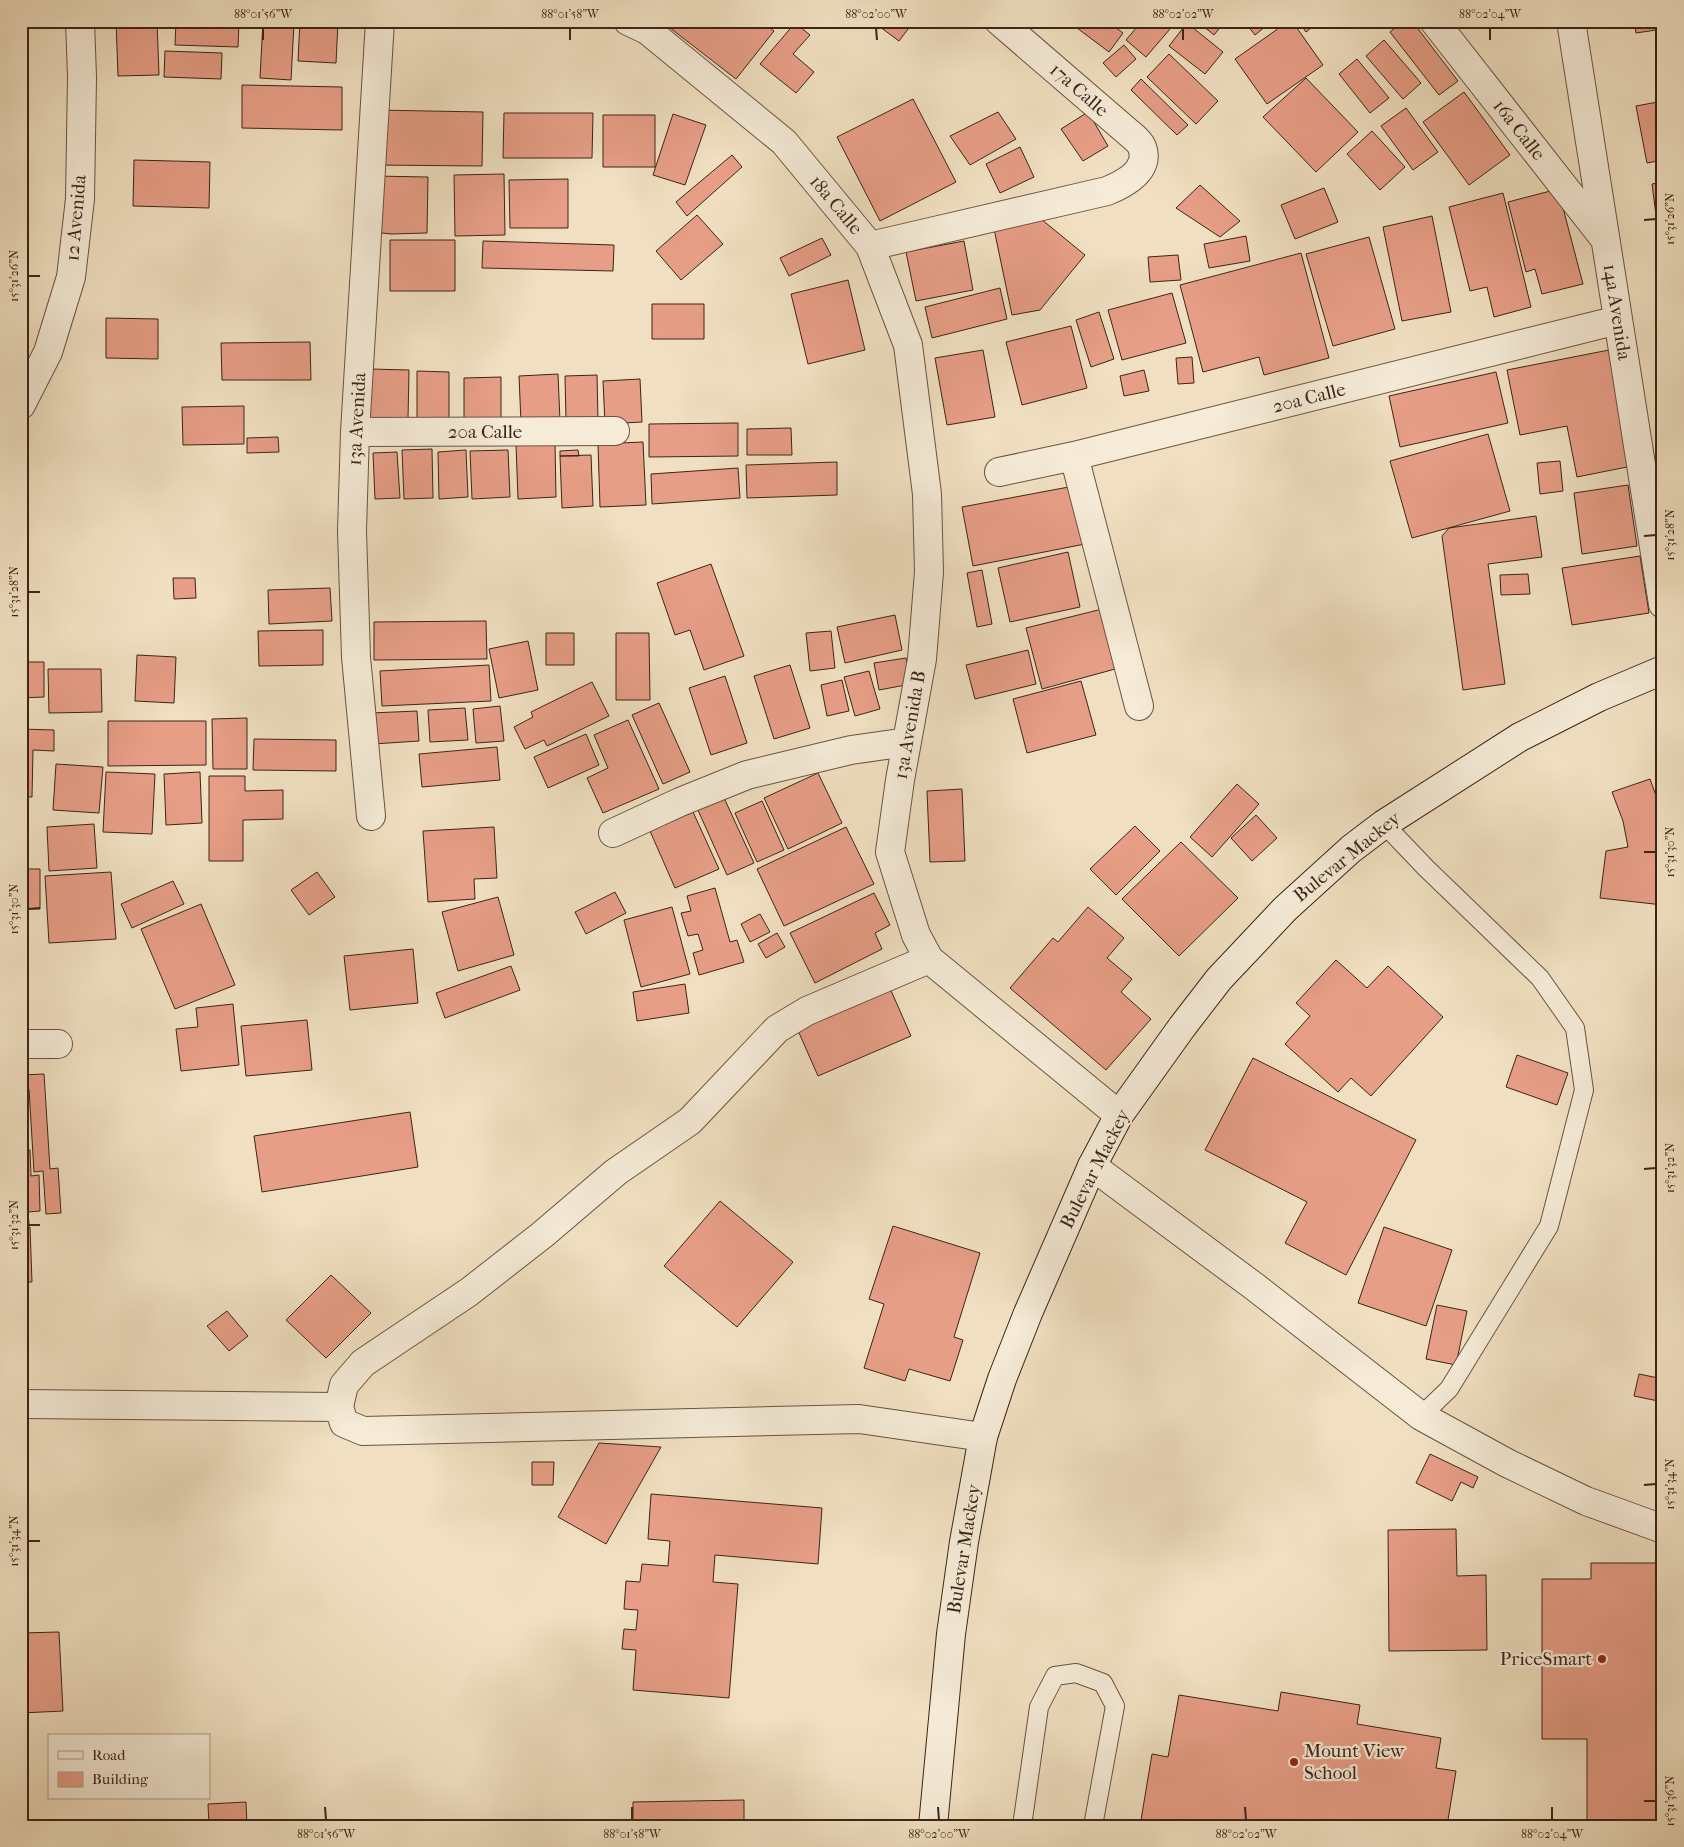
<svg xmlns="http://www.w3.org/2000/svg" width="1684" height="1847" font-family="'IM FELL French Canon',serif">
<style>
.building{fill:#e79e87;stroke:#3d2416}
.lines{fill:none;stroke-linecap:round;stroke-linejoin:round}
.service-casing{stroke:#6a5341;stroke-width:20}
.minor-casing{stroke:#6a5341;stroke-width:30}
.tertiary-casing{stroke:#6a5341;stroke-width:30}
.secondary-casing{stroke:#3d2416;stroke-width:30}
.service{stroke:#f5ebd7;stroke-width:18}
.minor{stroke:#f5ebd7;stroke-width:28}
.tertiary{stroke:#f5ebd7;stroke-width:28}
.secondary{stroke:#f5ebd7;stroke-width:28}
.ticks{fill:none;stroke:#3d2416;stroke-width:2}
.poi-dot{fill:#8f2418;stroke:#f5ebd7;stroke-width:2}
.labels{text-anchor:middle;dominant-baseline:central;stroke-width:4.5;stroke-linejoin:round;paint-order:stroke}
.street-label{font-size:19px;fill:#3d2416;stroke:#f5ebd7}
.poi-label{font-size:19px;fill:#3d2416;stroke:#f5ebd7;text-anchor:end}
.neatline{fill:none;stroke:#3d2416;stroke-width:2}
.ticks-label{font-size:12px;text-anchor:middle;fill:#3d2416}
</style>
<rect width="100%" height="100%" fill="#f0e0c1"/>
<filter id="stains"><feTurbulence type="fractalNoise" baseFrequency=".004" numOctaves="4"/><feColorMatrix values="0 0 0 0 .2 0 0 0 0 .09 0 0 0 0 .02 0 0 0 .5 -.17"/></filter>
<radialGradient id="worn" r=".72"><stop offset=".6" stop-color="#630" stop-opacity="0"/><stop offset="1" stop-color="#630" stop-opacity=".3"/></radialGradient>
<path class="building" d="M116,21h41l2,54 -41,1z
M176,21h63l-1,26 -63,-2z
M263,21l31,2 -3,57 -31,-2z
M300,21l38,1 -2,41 -38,-2z
M667,21h94l13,10 -38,48 -71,-55z
M872,21h42l-15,20z
M1082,21h25l16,12 -14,19 -32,-24z
M1142,21l34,1 -30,35 -20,-17z
M1197,21h28l-11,14z
M1244,21h28l-17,14z
M1289,21h3l31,44 -56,39 -32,-45z
M1298,21h22l-14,11z
M1403,21h9l46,60 -19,14 -49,-63z
M1634,21h29v8l-27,4z
M795,23l15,12 -17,19 21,18 -18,21 -36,-29z
M1187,23l36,29 -18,22 -36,-28z
M1384,40l37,43 -18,16 -37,-43z
M1124,45l12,14 -20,18 -13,-14z
M165,51l57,2 -1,26 -57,-2z
M1169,54l49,47 -22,23 -49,-47z
M1357,59l32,39 -19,15 -31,-39z
M1306,78l52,54 -42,40 -53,-55z
M1141,79l47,46 -11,10 -46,-45z
M242,85l100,2v43l-100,-2z
M1464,92l46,63 -41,30 -46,-63z
M913,99l43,83 -76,39 -43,-84z
M1663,101v59l-16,3 -11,-57z
M1406,108l32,44 -25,18 -32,-44z
M375,110l108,2 -1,54 -108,-1z
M998,112l18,27 -46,26 -20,-29z
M1088,112l20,34 -25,15 -22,-32z
M504,113h89l-1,45h-89z
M673,114l33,11 -21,60 -32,-10z
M603,115h52v52h-52z
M1372,131l33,36 -25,23 -33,-36z
M1020,147l14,30 -34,16 -14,-29z
M732,155l10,12 -55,49 -11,-14z
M134,160l76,2 -1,46 -76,-2z
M504,174l1,61 -50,1 -1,-61z
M374,176l54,1 -1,56 -36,1 -18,-2z
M568,179v49h-58l-1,-48z
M1663,182v72h-2l-9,-70z
M1200,185l40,36 -20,16 -44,-29z
M1324,188l14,34 -43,17 -14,-34z
M1558,189l25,95 -41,10 -7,-25 -9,3 -18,-70z
M1503,193l28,114 -37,10 -7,-30 -17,4 -21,-84z
M697,215l26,29 -42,36 -25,-29z
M1432,216l19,96 -49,9 -19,-94z
M1041,219l44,36 -45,55 -28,5 -18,-86z
M1246,236l4,25 -41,7 -5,-24z
M1369,237l26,92 -62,17 -27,-92z
M822,238l9,17 -42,21 -9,-18z
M390,240h65v51h-65z
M483,241l131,4 -1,26 -131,-3z
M964,241l9,49 -57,11 -10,-49z
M1301,253l28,105 -65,17 -5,-18 -56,15 -23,-87z
M1178,255l3,25 -31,2 -2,-25z
M848,280l17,70 -57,14 -17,-70z
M1000,288l7,31 -75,19 -7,-31z
M1172,293l14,50 -64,17 -14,-50z
M652,304h52v35h-52z
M1099,312l15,47 -23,8 -15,-47z
M106,318l52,1v40l-52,-1z
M1071,326l16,62 -65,17 -16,-63z
M310,342l1,38h-89l-1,-37z
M983,350l12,67 -48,8 -12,-67z
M1609,350l23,116 -55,11 -10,-51 -47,9 -13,-65z
M1192,357l2,26 -16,1 -2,-26z
M370,369l39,1 -1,49 -39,-1z
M1144,370l5,21 -25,5 -4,-20z
M417,371l32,1v48h-32z
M1496,372l12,51 -108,24 -11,-51z
M558,374l2,47 -39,2 -2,-47z
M597,375l1,45h-32l-1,-44z
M501,377v46h-37v-45z
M640,379l2,43 -37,2 -2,-43z
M244,406v38l-61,1 -1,-38z
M738,423v33l-89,1v-33z
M791,428l1,27h-45v-26z
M1488,434l22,77 -98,27 -22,-77z
M278,437l1,15 -32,1v-15z
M643,442l3,63 -46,2 -2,-63z
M555,444l1,53 -38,2 -2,-54z
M432,449l1,49 -29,1 -2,-49z
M466,450l2,47 -29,2 -1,-47z
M508,450l2,47 -38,2 -2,-48z
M578,450l1,6h-19v-5z
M397,452l3,46 -25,1 -2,-46z
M591,455l2,51 -31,2 -2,-52z
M1560,461l3,30 -23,3 -3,-31z
M837,462v33l-90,3 -1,-33z
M738,468l2,30 -88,6 -1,-30z
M1628,485l9,61 -55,8 -8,-61z
M1074,486l11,58 -112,22 -11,-59z
M1536,516l6,41 -54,7 17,120 -42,6 -21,-154 7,-8z
M1068,552l12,55 -70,15 -12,-54z
M1640,556l9,57 -77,12 -10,-57z
M711,564l33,92 -40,14 -14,-40 -15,5 -18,-52z
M982,570l10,54 -15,3 -10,-54z
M1528,574l2,20 -29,1 -1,-20z
M173,578h22l1,20 -22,1z
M330,588l2,33 -63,3 -1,-34z
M1110,607l16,59 -84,23 -16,-61z
M895,615l7,35 -57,13 -8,-36z
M486,621l1,38 -113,1v-38z
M323,630v35l-64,1 -1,-35z
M831,631l4,37 -25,3 -4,-38z
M546,633h28v32h-28z
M616,633h33l1,67h-34z
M528,641l10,49 -39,8 -10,-49z
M1028,650l8,34 -61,15 -9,-34z
M137,655l39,2 -2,46 -39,-2z
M906,658l5,26 -32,6 -5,-27z
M21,662h23v35l-23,1z
M489,665l2,36 -109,5 -2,-35z
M790,665l20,63 -36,11 -20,-63z
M48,669h53l1,43 -53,1z
M869,671l11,38 -25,7 -11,-39z
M725,676l22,67 -36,12 -22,-67z
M842,680l7,31 -22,5 -6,-31z
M1081,681l15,54 -69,18 -14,-54z
M592,682l17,34 -62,30 -3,-6 -19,9 -11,-22 19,-10 -2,-5z
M659,703l31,69 -27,12 -31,-69z
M500,706l4,35 -28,2 -3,-34z
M465,708l3,32 -38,2 -2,-32z
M417,711l2,30 -46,3 -2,-31z
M247,718v51h-34l-1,-50z
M628,720l31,69 -56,24 -16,-35 21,-10 -14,-33z
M108,721h98v44l-98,1z
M21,729l33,1v21l-21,-1 -1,47h-11z
M586,734l13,31 -51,23 -14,-31z
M254,739l82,1v31l-83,-1z
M497,747l3,33 -78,7 -3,-33z
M56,764l47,3 -4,46 -46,-3z
M106,772l49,2 -3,60 -49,-2z
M200,772l2,51 -36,2 -2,-51z
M818,773l24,50 -54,26 -24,-51z
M209,776h36v15l38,-1v29l-40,1v41h-34z
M1650,779l13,36v90l-63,-7 6,-47 22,-4 -5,-26 -11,-29z
M1237,784l22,20 -47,53 -22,-20z
M719,787l35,76 -27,12 -34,-76z
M962,789l3,72 -35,1 -3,-71z
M762,801l22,49 -27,12 -22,-49z
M693,812l26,57 -44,19 -25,-57z
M1256,815l21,23 -25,23 -21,-23z
M94,824l3,44 -48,3 -2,-44z
M1135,826l25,25 -44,44 -26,-26z
M494,827l3,51 -23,1 1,20 -47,3 -5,-71z
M846,827l28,57 -90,42 -27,-57z
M1181,842l57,56 -59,58 -57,-57z
M21,869h19v40h-19z
M111,872l5,67 -67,4 -4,-67z
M317,872l18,25 -26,18 -18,-25z
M173,881l11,23 -52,24 -11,-24z
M715,888l15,54 7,-2 7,22 -45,13 -6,-22 10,-3 -5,-16 -10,2 -7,-23 10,-2 -4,-15z
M615,892l11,21 -40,21 -11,-22z
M874,893l16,32 -15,8 7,16 -67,34 -25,-50z
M498,897l16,58 -56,16 -16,-59z
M201,904l34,81 -60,24 -34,-80z
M672,907l18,67 -49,13 -17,-67z
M1088,907l36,31 -17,20 25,21 -11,13 30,27 -45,51 -96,-82 43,-50 5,4z
M760,914l10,18 -20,10 -9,-18z
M777,933l8,14 -19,11 -8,-14z
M21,944l2,37h-2z
M413,949l5,54 -68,7 -6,-54z
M1336,960l31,28 21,-22 55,51 -72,79 -20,-18 -13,14 -53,-48 25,-28 -14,-13z
M511,966l9,24 -75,28 -9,-25z
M685,984l4,29 -52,8 -4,-29z
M889,986l22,50 -93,40 -22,-50z
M233,1004l6,61 -58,6 -5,-42 22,-2 -2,-19z
M307,1020l5,50 -66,6 -5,-50z
M1517,1055l51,18 -11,32 -51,-18z
M1253,1058l163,82 -70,135 -61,-32 22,-41 -102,-52z
M44,1074l6,95 8,-1 3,45 -15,1 -3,-43 -9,1 -5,-83h-8v-14z
M21,1091h5v39h-5z
M410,1112l8,55 -156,25 -8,-56z
M21,1150h9l1,26 8,-1 1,36 -12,1 1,12h-8z
M720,1201l73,61 -56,65 -73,-61z
M893,1226l87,27 -26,84 9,3 -13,41 -41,-12 -4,12 -41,-13 20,-64 -15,-5z
M30,1227l2,55h-11v-54z
M1384,1227l68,23 -26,76 -68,-23z
M331,1275l40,38 -45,45 -40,-38z
M1437,1305l30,6 -11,54 -30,-6z
M227,1311l21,25 -19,15 -22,-25z
M1639,1374l24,5v23l-29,-6z
M599,1443l62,4 -55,97 -48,-27z
M1430,1454l48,23 -5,11 -12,-6 -9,19 -36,-18z
M532,1462h22l-1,23h-21z
M651,1494l171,14 -4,56 -103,-9 -2,27 25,2 -9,114 -96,-8 3,-40 -14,-1 2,-20 12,1 2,-20 -14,-1 2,-28 14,1 2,-18 26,2 2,-25 -22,-2z
M1456,1529l1,47 29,-1 1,75 -98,1 -1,-121z
M21,1550l3,66h-3z
M1591,1563h72v263h-76v-87h-45v-160h49z
M59,1632l4,79 -42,2v-80z
M1281,1692l79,13 -3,19 84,14 -5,30 20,3 -9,55h-307l12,-72 16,3 11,-62 99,16z
M744,1800v26h-111v-24z
M246,1802l1,24h-38l-1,-22z"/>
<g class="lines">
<defs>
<path id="service" d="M1384,824l42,44 114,110 35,50 9,62 -35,136 -100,163 -28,27
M1022,1826l17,-119 16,-31 21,-3 27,10 12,23 -22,120"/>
<path id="minor" d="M628,21l19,9 137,112 86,104 237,-55c17,-7 44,-21 35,-44 -2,-5 -8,-10 -13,-14l-130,-112
M1434,21l170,217
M1571,21l92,583
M870,246l38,99 19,149 2,78 -7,87 -22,121 -10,72 26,83 13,24 190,156
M355,432l260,-1
M1074,456l65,250
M999,472l75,-16 544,-136
M371,816l-15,-159 -4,-126 3,-99 25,-411
M613,833l67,-31 67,-27 104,-25 56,-8
M929,959l-122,52 -30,18 -87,92 -74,51 -74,63 -73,57 -106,71 -19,22 -5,22 5,16 19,8 496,-12 124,18
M21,1044h37
M21,1404l318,3"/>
<path id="tertiary" d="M21,405l27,-53 23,-75 9,-78 2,-122 -2,-56
M1092,1166l163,121 166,129 86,47 79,38 77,28"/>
<path id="secondary" d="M933,1826l18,-192 13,-92 19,-105 19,-58 26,-66 64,-147 27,-51 63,-88 37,-48 66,-70 66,-60 33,-25 136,-87 79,-40 64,-27"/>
</defs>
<use href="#service" class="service-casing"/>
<use href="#minor" class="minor-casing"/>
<use href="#tertiary" class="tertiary-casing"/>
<use href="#secondary" class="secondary-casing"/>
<use href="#service" class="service"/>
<use href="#minor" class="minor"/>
<use href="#tertiary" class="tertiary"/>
<use href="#secondary" class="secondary"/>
</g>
<path class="ticks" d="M263,28v12M570,28v12M876,28l1,12M1183,28v12M1490,28v12M1644,220l12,-1M28,276h12M1644,536l12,-1M28,592h12M1644,852h12M28,909l12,-1M1644,1169l12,-1M28,1225h12M1644,1485l12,-1M28,1541h12M1644,1801h12M325,1807l1,13M632,1807v13M938,1807l1,13M1245,1807l1,13M1552,1807v13"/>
<g class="poi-dot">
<circle cx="1602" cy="1659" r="5"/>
<circle cx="1294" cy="1762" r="5"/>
</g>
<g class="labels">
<g class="street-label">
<text transform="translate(1079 90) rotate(41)">17a Calle</text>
<text transform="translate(1519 130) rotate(52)">16a Calle</text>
<text transform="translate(836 205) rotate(50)">18a Calle</text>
<text transform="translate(76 218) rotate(-85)">12 Avenida</text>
<text transform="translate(1617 312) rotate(81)">14a Avenida</text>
<text transform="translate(1309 398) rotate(-14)">20a Calle</text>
<text transform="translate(357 419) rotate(-87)">13a Avenida</text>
<text x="485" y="432">20a Calle</text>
<text transform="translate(910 725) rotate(-80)">13a Avenida B</text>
<text transform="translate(1347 857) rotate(-39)">Bulevar Mackey</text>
<text transform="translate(1095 1169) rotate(-63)">Bulevar Mackey</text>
<text transform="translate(964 1549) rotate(-81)">Bulevar Mackey</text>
</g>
<g class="poi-label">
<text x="1592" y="1659">PriceSmart</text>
<text x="1304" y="1751" text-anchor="start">Mount View<tspan x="1304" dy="22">School</tspan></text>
</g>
</g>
<rect width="1684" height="1847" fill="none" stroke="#f0e0c1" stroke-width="55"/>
<rect x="48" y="1734" width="162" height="65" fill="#f5ebd7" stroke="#ab9b8a"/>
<rect x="58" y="1751" width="25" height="8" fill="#f5ebd7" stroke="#ab9b8a"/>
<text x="92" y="1760" font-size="15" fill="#3d2416">Road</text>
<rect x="58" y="1772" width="25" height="15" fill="#e79e87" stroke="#ab9b8a"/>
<text x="92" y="1784" font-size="15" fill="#3d2416">Building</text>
<rect x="28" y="28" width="1628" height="1792" class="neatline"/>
<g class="ticks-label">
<text x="263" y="18">88°01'56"W</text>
<text x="570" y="18">88°01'58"W</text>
<text x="876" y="18">88°02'00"W</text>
<text x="1183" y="18">88°02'02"W</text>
<text x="1490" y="18">88°02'04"W</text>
<text transform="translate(1670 219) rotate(-90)" y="4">15°31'26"N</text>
<text transform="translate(14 276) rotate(-90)" y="4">15°31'26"N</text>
<text transform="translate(1670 535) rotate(-90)" y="4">15°31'28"N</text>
<text transform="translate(14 592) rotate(-90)" y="4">15°31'28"N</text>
<text transform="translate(1670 852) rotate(-90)" y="4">15°31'30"N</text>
<text transform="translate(14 909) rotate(-90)" y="4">15°31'30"N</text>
<text transform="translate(1670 1168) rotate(-90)" y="4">15°31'32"N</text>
<text transform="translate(14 1225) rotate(-90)" y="4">15°31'32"N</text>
<text transform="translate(1670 1484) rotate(-90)" y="4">15°31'34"N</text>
<text transform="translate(14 1541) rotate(-90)" y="4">15°31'34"N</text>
<text transform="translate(1670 1801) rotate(-90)" y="4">15°31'36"N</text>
<text x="326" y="1838">88°01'56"W</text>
<text x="632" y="1838">88°01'58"W</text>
<text x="939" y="1838">88°02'00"W</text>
<text x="1246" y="1838">88°02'02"W</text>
<text x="1552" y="1838">88°02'04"W</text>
</g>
<rect width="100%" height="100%" filter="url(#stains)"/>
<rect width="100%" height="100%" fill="url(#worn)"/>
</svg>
